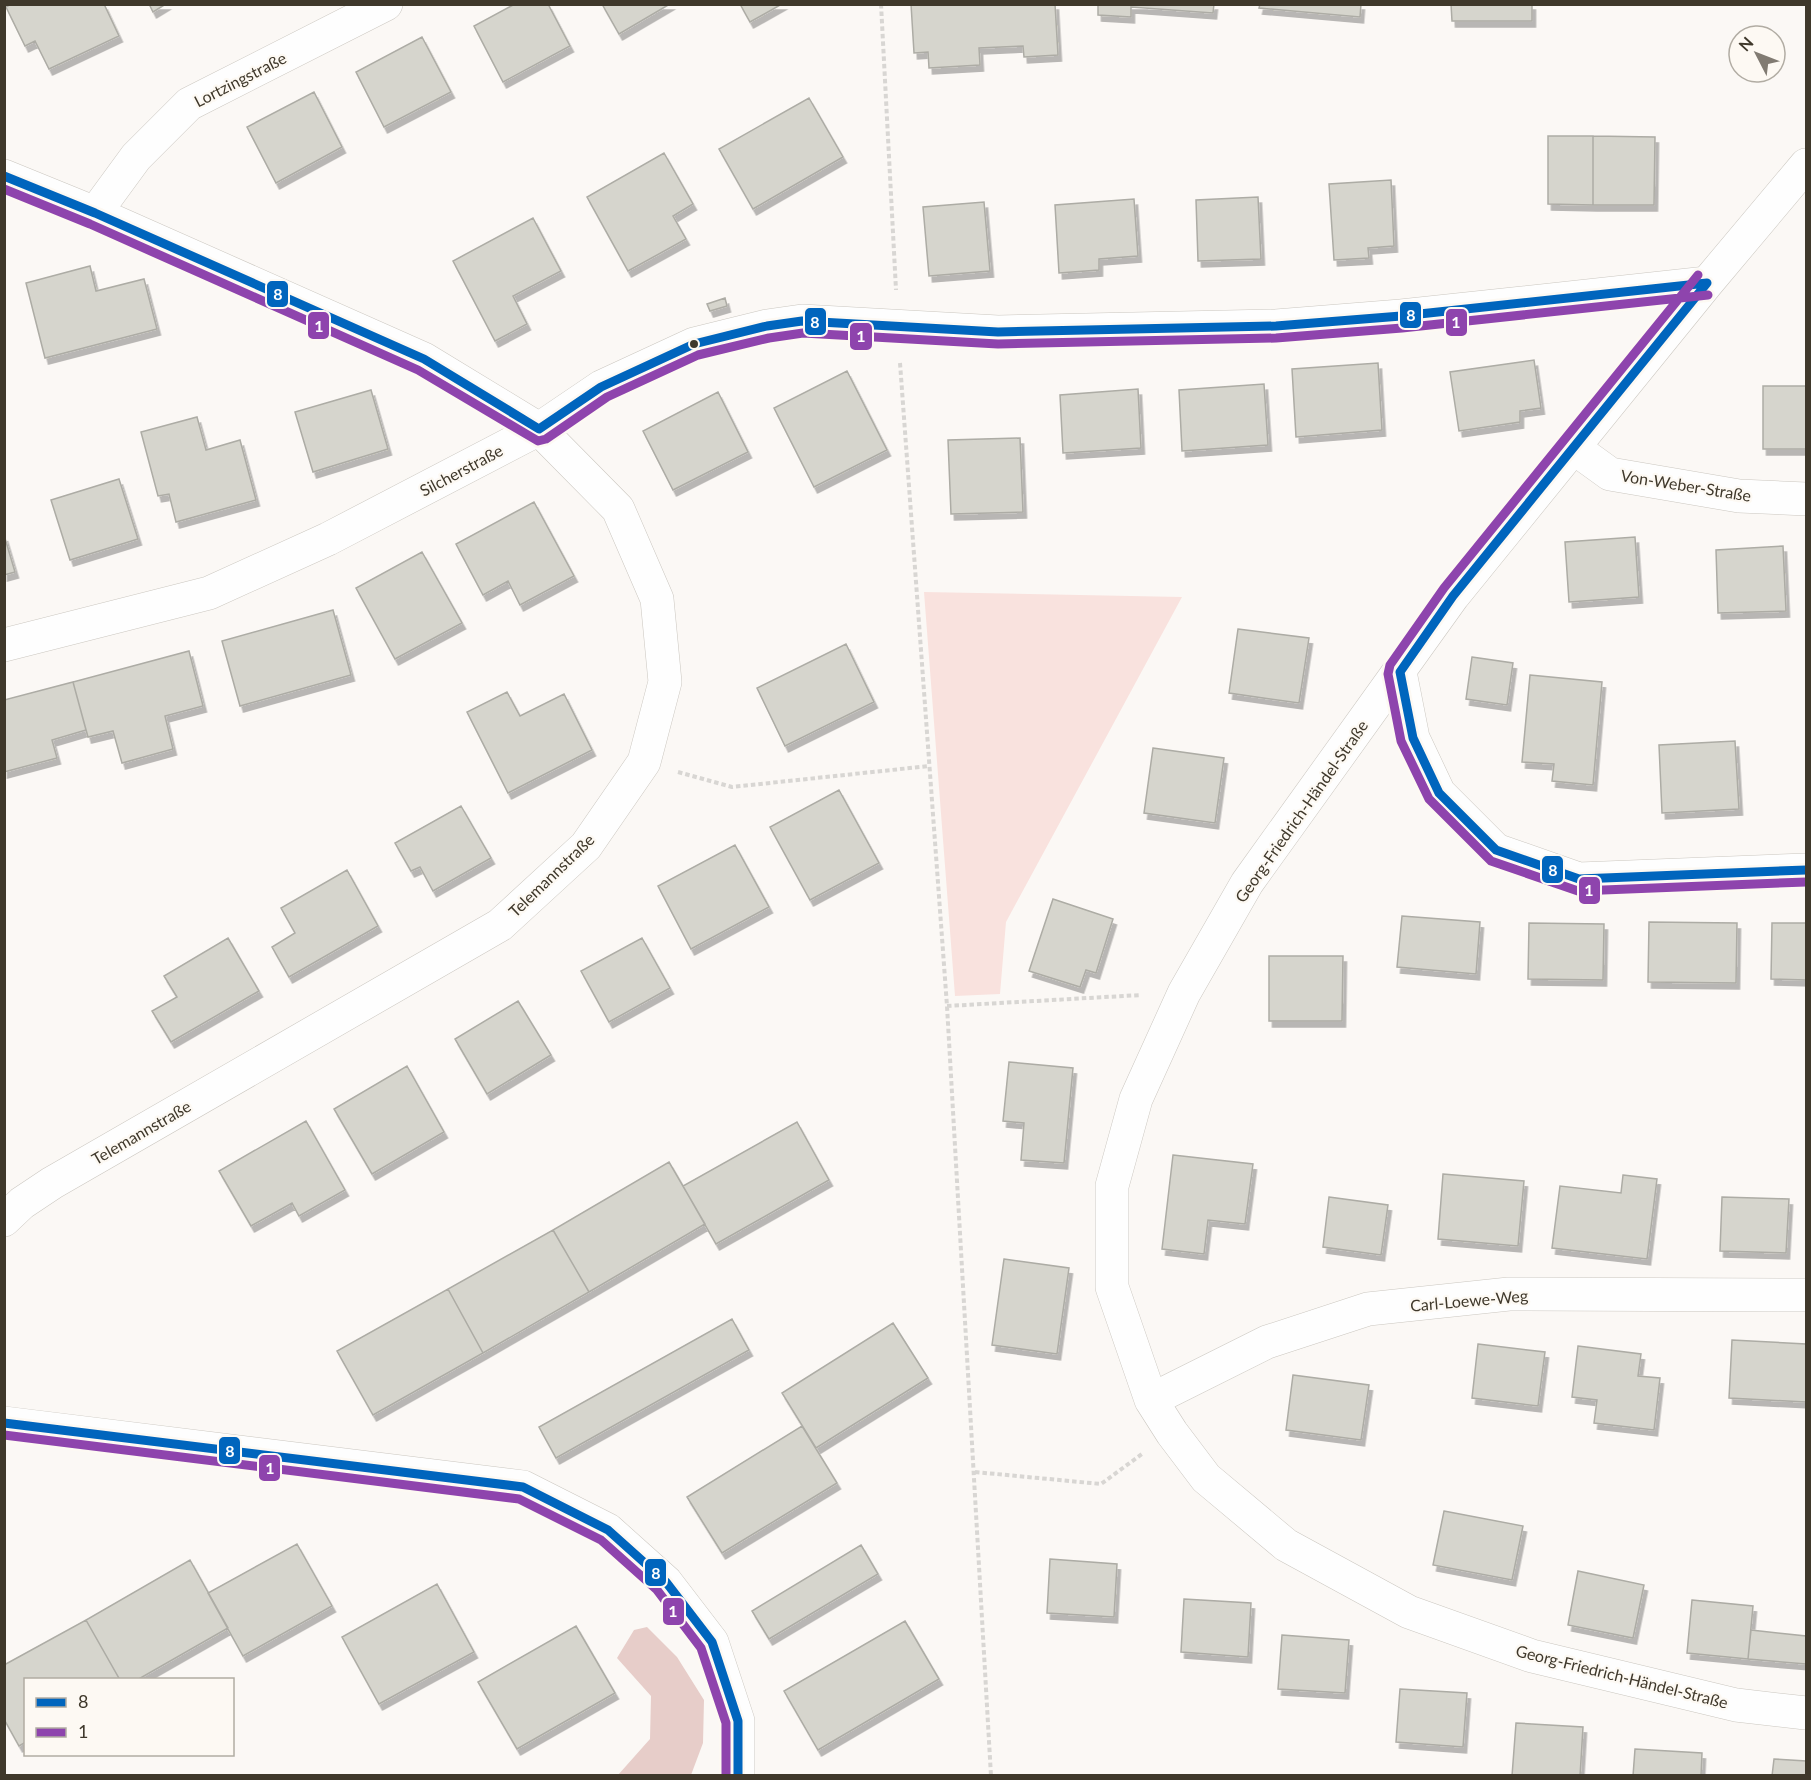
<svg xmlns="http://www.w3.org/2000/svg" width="1811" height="1780" font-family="Lato,sans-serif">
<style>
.green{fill:#f9e2de}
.forest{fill:#e7cdc9}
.building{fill:#d6d5cd;stroke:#adaca5;stroke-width:1.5;filter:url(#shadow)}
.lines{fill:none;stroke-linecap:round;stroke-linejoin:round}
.minor-casing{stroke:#cbc7c0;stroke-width:34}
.path{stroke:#d8d6d3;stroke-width:4;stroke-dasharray:4.5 3;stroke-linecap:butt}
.minor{stroke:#fefefe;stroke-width:33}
.bus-1-casing{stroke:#fdf9f3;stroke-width:14}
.bus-2-casing{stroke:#fdf9f3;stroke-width:14}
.bus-1{stroke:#0065bd;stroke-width:9}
.bus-2{stroke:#8e44ad;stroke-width:9}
.bus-dot{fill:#3f382b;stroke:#fdf9f3;stroke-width:2}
.labels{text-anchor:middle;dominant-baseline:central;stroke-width:4.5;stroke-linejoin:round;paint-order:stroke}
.street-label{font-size:16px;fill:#3f382b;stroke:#fdf9f3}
.line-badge{stroke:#fdf9f3;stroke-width:2}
.badge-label{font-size:16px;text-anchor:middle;font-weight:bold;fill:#fff}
</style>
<defs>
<filter id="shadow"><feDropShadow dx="3.5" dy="6" stdDeviation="0" flood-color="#0004"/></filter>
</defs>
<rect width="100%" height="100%" fill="#fbf8f5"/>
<path class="green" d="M924,592l258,5 -176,325 -6,72 -45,2z"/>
<path class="forest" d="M647,1627l30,30 27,43 -1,43 -12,32h-73l32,-36 1,-43 -34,-38 17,-28z"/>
<path class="building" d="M11,4h93l15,32 -70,33 -14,-28 -10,5 -19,-39z
M149,4h17l-13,8z
M515,4h33l22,42 -67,36 -29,-56z
M602,4h68l-51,30z
M740,4h42l-32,18z
M911,4h144l3,51 -34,2 -1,-11 -44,2 1,17 -51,3 -1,-16 -14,1z
M1098,4h116l-1,9 -82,-6v10l-33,-2z
M1260,4h101l-1,13 -101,-9z
M1451,4h81v17h-80z
M422,37l29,55 -67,35 -28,-55z
M314,92l28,55 -66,36 -29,-56z
M809,98l34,59 -90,52 -34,-60z
M1548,136h45v69l-45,-1z
M1593,136l62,1 -1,68h-61z
M664,153l29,51 -20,12 13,23 -58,32 -41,-74z
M1391,180l3,66 -26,2 1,10 -35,2 -5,-76z
M1258,197l3,62 -63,2 -2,-61z
M1134,199l4,57 -39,3v11l-40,3 -4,-68z
M984,202l6,69 -61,5 -6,-69z
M533,218l28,53 -48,25 14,28 -32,17 -42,-80z
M90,266l6,25 48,-12 13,50 -112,29 -19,-75z
M725,298l2,8 -17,5 -3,-7z
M1534,360l7,48 -21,3v11l-61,9 -9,-59z
M1378,363l4,67 -86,7 -4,-68z
M847,371l40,79 -73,37 -40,-79z
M1264,384l4,61 -86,6 -3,-61z
M1763,386h43v63h-43z
M1138,389l3,59 -78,5 -3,-58z
M371,390l17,59 -75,23 -18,-60z
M718,392l30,60 -75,38 -30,-59z
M197,417l9,33 34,-10 16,60 -80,22 -7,-28 -11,2 -17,-64z
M1020,438l3,74 -72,2 -3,-74z
M119,479l19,60 -68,21 -19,-60z
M534,502l40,74 -54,29 -12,-24 -25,14 -27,-51z
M4,535l11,37 -11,3z
M1635,537l4,60 -70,5 -4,-60z
M1783,546l3,65 -68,2 -2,-63z
M422,552l40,71 -67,36 -39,-71z
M333,610l18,65 -111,31 -18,-65z
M1238,629l71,9 -10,65 -70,-10z
M846,644l28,58 -89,44 -28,-58z
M189,651l14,55 -38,10 8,33 -51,14 -9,-32 -25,6 -15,-55z
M1472,657l41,6 -6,42 -41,-6z
M1530,675l72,7 -9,103 -41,-4 2,-17 -32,-2z
M73,682l13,48 -34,10 5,18 -53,14v-72z
M507,692l13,24 44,-22 28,56 -84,43 -41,-81z
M1735,741l4,68 -77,4 -3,-68z
M1153,748l71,10 -9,65 -71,-10z
M839,790l40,73 -69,37 -40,-73z
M461,806l30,52 -58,33 -13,-24 -9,4 -16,-28z
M735,845l34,62 -78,42 -33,-63z
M347,870l31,56 -89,51 -17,-30 23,-14 -14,-25z
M1053,899l60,20 -17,54 -10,-3 -6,17 -51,-16z
M1402,916l78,6 -4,52 -79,-7z
M1649,922l88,1 -1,60 -88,-1z
M1529,923l75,1 -1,56 -75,-1z
M1772,923h34v57l-35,-1z
M228,938l31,53 -88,51 -19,-31 25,-14 -13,-21z
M642,938l28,50 -61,34 -28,-51z
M1269,956h74l-1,65h-73z
M518,1001l33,54 -64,39 -32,-55z
M1009,1062l64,6 -9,95 -43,-3 3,-37 -21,-2z
M407,1066l37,66 -72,42 -38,-65z
M306,1121l39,69 -46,26 -7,-13 -41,23 -32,-55z
M797,1122l32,58 -113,64 -33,-58z
M1173,1155l80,9 -8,60 -37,-4 -4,34 -42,-5z
M669,1162l36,62 -116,68 -36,-62z
M1443,1174l81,7 -6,65 -80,-7z
M1623,1175l34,4 -10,80 -95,-11 8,-62 61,7z
M1329,1197l59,8 -7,50 -58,-8z
M1722,1197l67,2 -3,54 -66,-2z
M553,1230l36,62 -106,61 -35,-64z
M1004,1259l65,9 -12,86 -65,-9z
M448,1289l35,64 -110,62 -36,-64z
M732,1319l17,31 -193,108 -17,-31z
M893,1323l35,55 -112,70 -34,-55z
M1732,1340l74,4v58l-77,-4z
M1478,1344l67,8 -7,54 -66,-8z
M1578,1346l63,8 -3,22 22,2 -6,52 -60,-7 3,-23 -25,-3z
M1293,1375l76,10 -8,55 -75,-10z
M802,1426l35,57 -115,70 -35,-56z
M1444,1511l79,15 -11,54 -79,-15z
M297,1544l35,62 -89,50 -35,-63z
M861,1545l17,29 -109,65 -17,-28z
M1050,1559l67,5 -3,53 -67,-4z
M190,1560l38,68 -91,52h-17l-34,-60z
M1578,1571l66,14 -11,53 -65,-13z
M437,1584l37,68 -95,52 -37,-67z
M1184,1599l67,4 -3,54 -67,-5z
M1692,1600l61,6 -5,53 -61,-6z
M86,1620l34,60h-94v62l-7,4 -15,-27v-54z
M905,1621l34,58 -121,71 -34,-59z
M576,1626l39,67 -98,56 -39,-67z
M1751,1630l55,6v28l-58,-5z
M1282,1635l67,5 -4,53 -67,-4z
M1400,1689l67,4 -4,54 -67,-5z
M1516,1723l67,4 -3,49h-68z
M1635,1749l67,4 -1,23h-68z
M1774,1759l32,2v15h-34z"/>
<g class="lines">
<defs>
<path id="minor" d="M1806,165l-99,118 -254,313 -206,287 -63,110 -48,106 -24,87v101l39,113 21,33 34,45 80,67 123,67 123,44 204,49 70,8
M4,176l91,37 329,146 115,70 79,80 39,90 8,83 -21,80 -58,84 -86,79 -448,258 -30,20 -18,17
M95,213l41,-56 53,-53 197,-100
M1574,448l36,26 129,22 67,3
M4,645l205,-52 119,-54 211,-110 62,-42 93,-43 73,-18 35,-5 196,11 278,-6 125,-10 306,-33
M1400,672l13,66 26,55 57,57 83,29 227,-9
M1151,1400l116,-58 101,-33 141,-15 297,1
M4,1423l519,64 85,43 58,52 46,60 26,79v55"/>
</defs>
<use href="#minor" class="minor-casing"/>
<path class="path" d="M881,4l15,286
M900,363l47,643 44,770
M678,772l54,15 197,-21
M947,1006l194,-11
M975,1472l126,12 41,-30"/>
<use href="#minor" class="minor"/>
<defs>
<path id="bus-1" d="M4,176l91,37 329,146 115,70 62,-42 93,-43 73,-18 35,-5 196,11 278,-6 125,-10 306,-33
M1707,283l-254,313 -53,76 13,66 26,55 57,57 83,29 227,-9
M4,1423l519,64 85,43 58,52 46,60 26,79v55"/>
<path id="bus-2" d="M4,189l86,35 328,146 120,71 8,-2 61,-42 91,-42 71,-17 34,-5 195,11 278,-6 126,-10 306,-33
M1698,275l-254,313 -54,77 -2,9 13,67 28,58 62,62 87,30 228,-9
M4,1435l515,64 82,41 56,50 44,58 25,75v53"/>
</defs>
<use href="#bus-1" class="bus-1-casing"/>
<use href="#bus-2" class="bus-2-casing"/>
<use href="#bus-1" class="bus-1"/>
<use href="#bus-2" class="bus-2"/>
</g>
<circle class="bus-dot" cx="694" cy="344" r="5"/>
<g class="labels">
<g class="street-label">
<text transform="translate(240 79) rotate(-27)">Lortzingstraße</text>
<text transform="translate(461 470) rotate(-28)">Silcherstraße</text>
<text transform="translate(1686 485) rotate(9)">Von-Weber-Straße</text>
<text transform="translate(1301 811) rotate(-55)">Georg-Friedrich-Händel-Straße</text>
<text transform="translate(551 875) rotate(-44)">Telemannstraße</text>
<text transform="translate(141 1132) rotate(-30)">Telemannstraße</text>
<text transform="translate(1469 1300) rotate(-5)">Carl-Loewe-Weg</text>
<text transform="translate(1622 1676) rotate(14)">Georg-Friedrich-Händel-Straße</text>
</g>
</g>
<g class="line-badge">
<rect x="266" y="280" width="23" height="28" rx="6" fill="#0065bd"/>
<rect x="1399" y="301" width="23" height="28" rx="6" fill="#0065bd"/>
<rect x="804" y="307" width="23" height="29" rx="6" fill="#0065bd"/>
<rect x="1445" y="308" width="23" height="29" rx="6" fill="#8e44ad"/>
<rect x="307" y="311" width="23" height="29" rx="6" fill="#8e44ad"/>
<rect x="849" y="322" width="24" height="29" rx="6" fill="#8e44ad"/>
<rect x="1541" y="855" width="23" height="29" rx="6" fill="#0065bd"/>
<rect x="1578" y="876" width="23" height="29" rx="6" fill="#8e44ad"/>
<rect x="218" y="1436" width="23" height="29" rx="6" fill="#0065bd"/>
<rect x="258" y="1454" width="23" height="28" rx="6" fill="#8e44ad"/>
<rect x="644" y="1558" width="23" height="29" rx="6" fill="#0065bd"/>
<rect x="662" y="1597" width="23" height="29" rx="6" fill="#8e44ad"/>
</g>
<g class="badge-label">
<text x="278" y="300">8</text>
<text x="1411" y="321">8</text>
<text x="815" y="328">8</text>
<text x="1456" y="328">1</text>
<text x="319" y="332">1</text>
<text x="861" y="342">1</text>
<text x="1553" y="876">8</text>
<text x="1589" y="896">1</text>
<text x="230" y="1457">8</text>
<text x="270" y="1474">1</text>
<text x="656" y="1579">8</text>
<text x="673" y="1617">1</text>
</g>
<rect width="1811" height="1780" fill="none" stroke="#3f382b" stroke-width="12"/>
<rect x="24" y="1678" width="210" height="78" fill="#fdf9f3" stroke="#b1aca3" stroke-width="1.5"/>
<rect x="36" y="1698" width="30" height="9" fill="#0065bd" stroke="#b1aca3" stroke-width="1.5"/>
<text x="78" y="1708" font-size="18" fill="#3f382b">8</text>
<rect x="36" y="1728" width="30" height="9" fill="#8e44ad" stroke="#b1aca3" stroke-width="1.5"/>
<text x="78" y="1738" font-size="18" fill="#3f382b">1</text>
<g transform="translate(1757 54) rotate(312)"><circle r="28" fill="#fdf9f3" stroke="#b1aca3" stroke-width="1.5"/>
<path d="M0-4.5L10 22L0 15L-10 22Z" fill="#817b72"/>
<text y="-9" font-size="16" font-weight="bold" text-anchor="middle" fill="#3f382b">N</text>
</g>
</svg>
